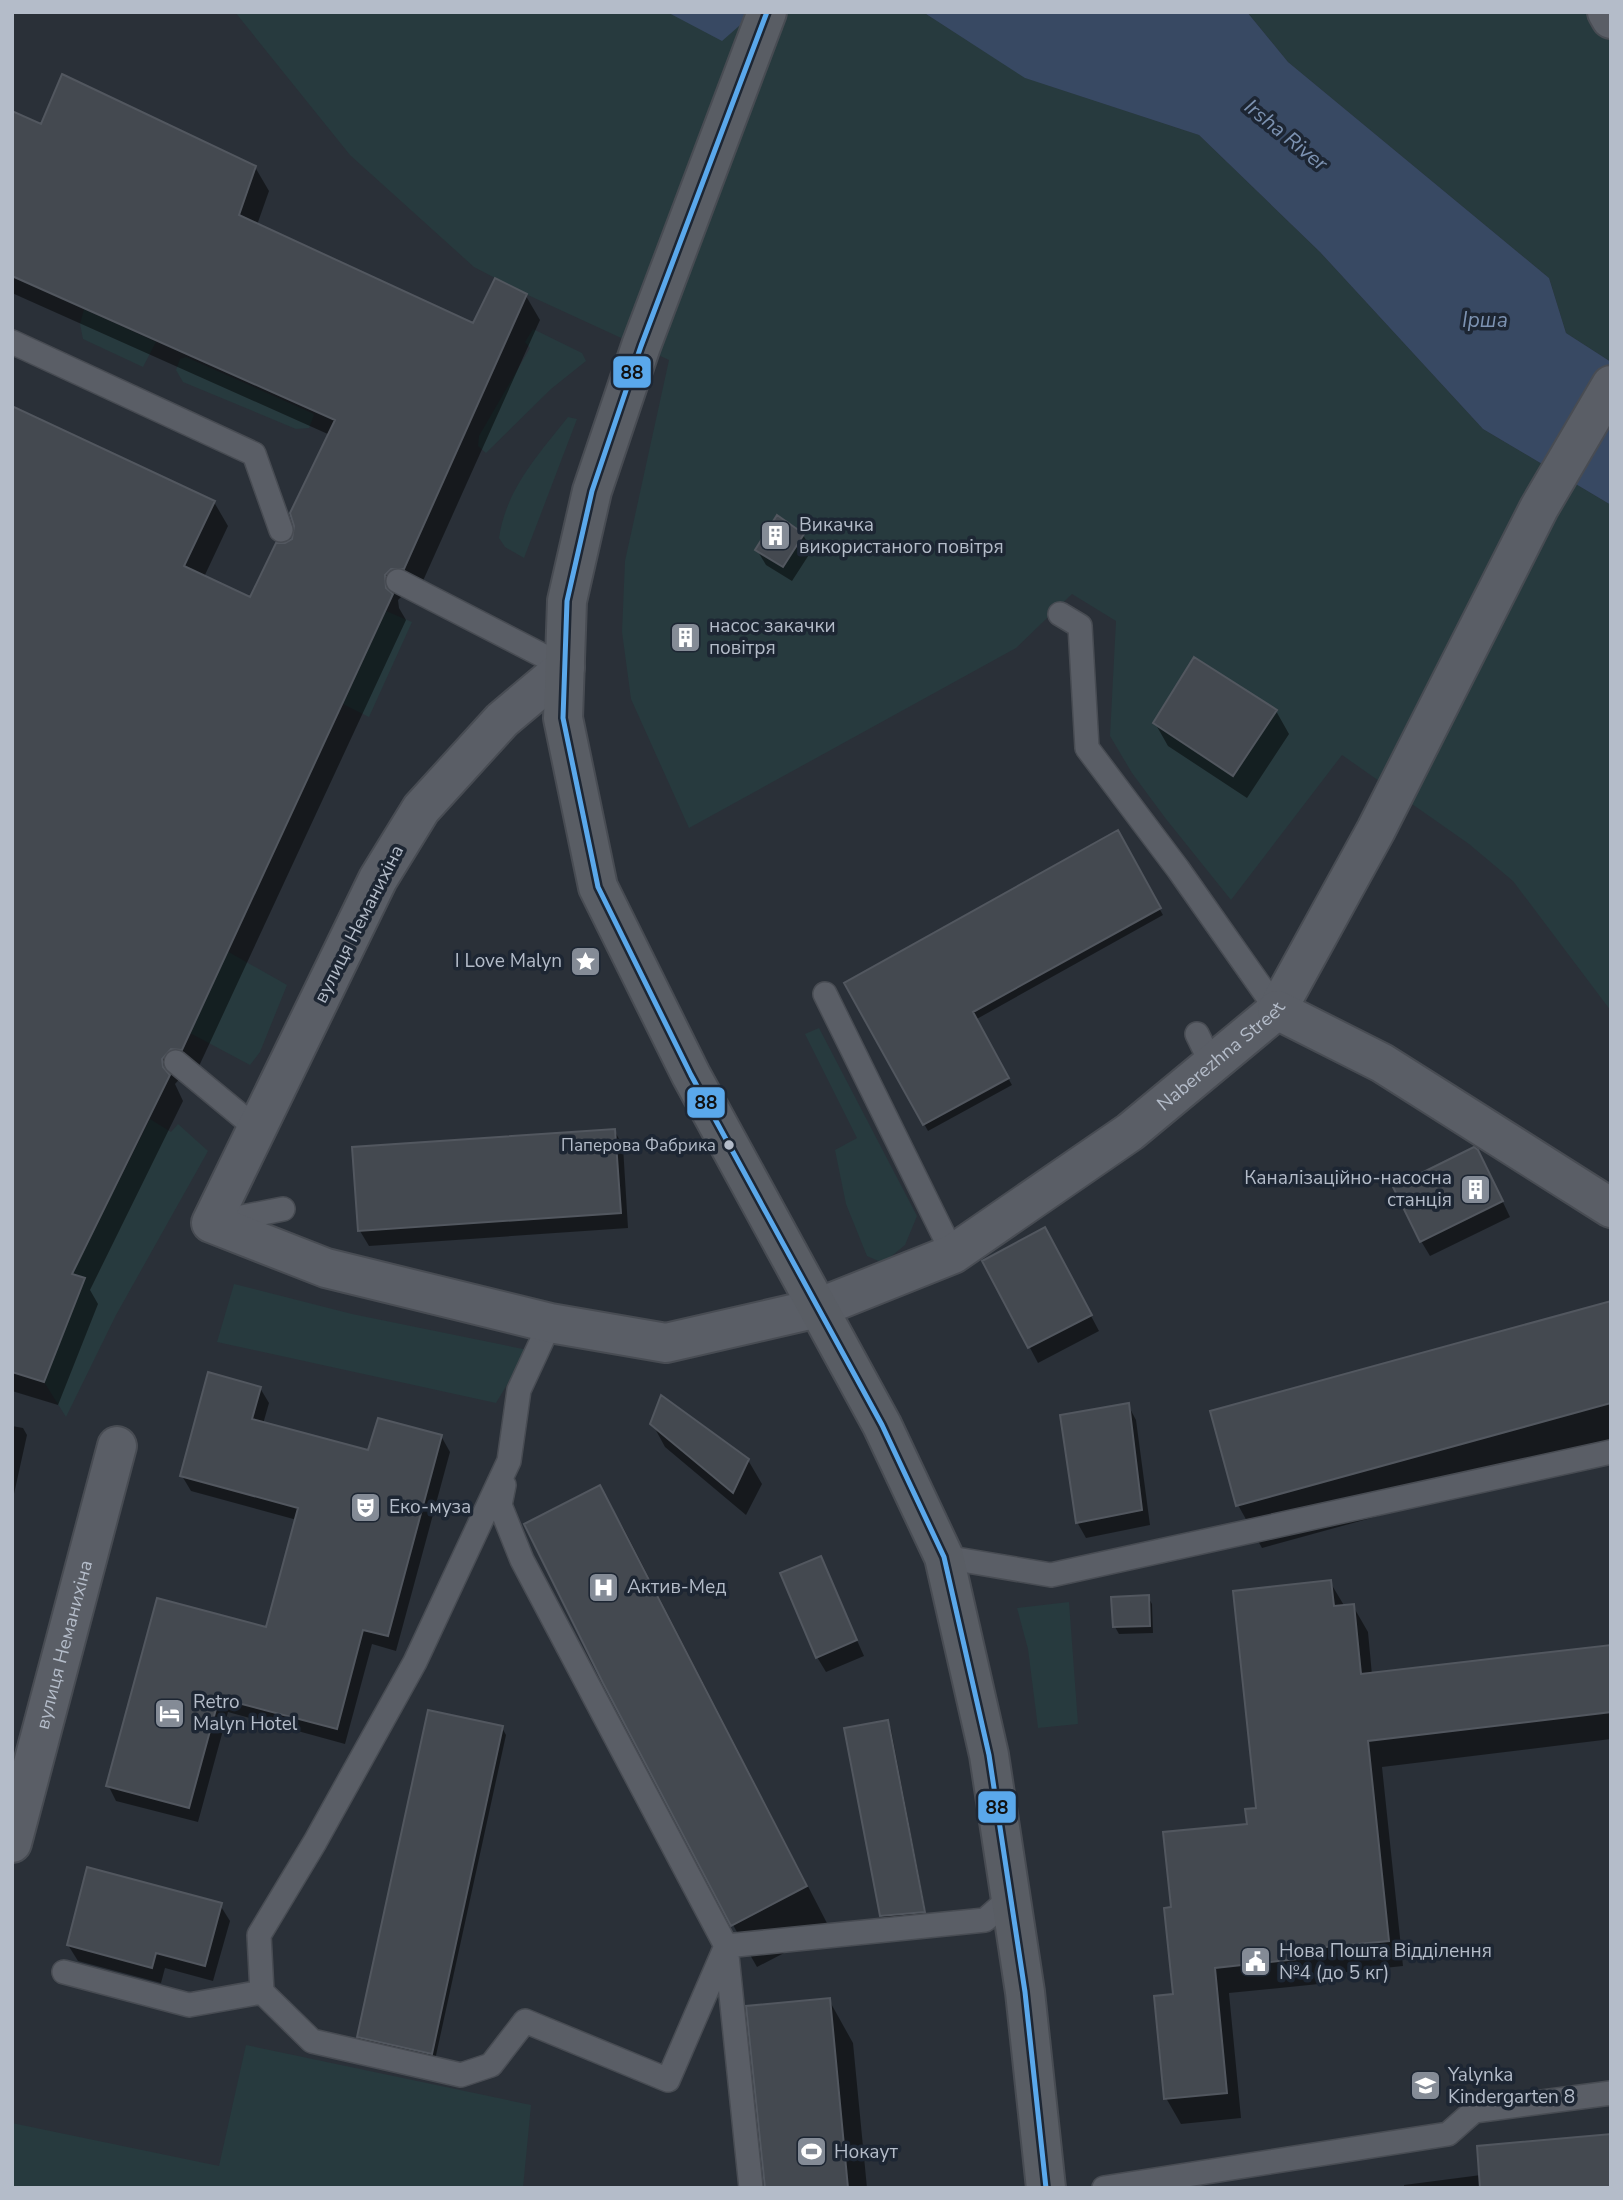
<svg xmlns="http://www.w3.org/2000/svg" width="1623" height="2200" font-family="'Nunito Sans',sans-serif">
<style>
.green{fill:#273a3e}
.water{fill:#384963}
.shadow{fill:#0007}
.building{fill:#444950;stroke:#52575f;stroke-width:2}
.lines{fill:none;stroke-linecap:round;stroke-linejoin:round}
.service-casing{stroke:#484c53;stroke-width:26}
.minor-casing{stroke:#484c53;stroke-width:42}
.secondary-casing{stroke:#484c53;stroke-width:42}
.service{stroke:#5a5e66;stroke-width:23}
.minor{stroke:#5a5e66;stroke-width:38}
.secondary{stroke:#595d64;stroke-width:38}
.bus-1-casing{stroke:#1d2633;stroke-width:10}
.bus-1{stroke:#5aa8eb;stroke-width:5}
.bus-dot{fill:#b4bcc9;stroke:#1d2633;stroke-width:2.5}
.labels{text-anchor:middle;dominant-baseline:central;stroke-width:7;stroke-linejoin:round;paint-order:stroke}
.bus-label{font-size:17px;fill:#b4bcc9;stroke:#1d2633;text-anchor:end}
.poi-label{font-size:19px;fill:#b4bcc9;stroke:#1d2633;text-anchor:start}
.street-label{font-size:19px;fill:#b4bcc9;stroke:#1d2633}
.water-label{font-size:21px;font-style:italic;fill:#7c92b1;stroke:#1d2633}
.line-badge{stroke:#1d2633;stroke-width:2.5}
.pale-badge-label{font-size:19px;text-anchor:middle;font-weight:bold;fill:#111}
</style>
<rect width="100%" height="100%" fill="#2a3038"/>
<path class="green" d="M235,12h688l103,66 173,57 121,117 163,177 128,76v506l-98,-130 -44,-37 -127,-89 -111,145 -65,-81 -34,-46 -22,-37 6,-115 -44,-27 -56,54 -327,180 -58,-129 -9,-67 3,-71 44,-201 -139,-64 -56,-29 -124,-112z
M1247,12h364v350l-45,-29 -17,-55 -261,-216z
M84,309l72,33 -13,25 -60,-28 -3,-15z
M533,329l49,24 4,8 -35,28 -65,64 -8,-7 1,-10 51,-88 -5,-6z
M186,357l126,56 2,2 -5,13 -13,1 -113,-47 -7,-12 4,-11z
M568,417l9,2 -53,139 -19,-11 -6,-9c7,-49 40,-84 69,-121z
M386,611l26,11 -43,95 -26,-13z
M227,951l60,34 -27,67 -10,13 -60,-32z
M819,1028l98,188 -12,29 -22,18 -16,-7 -21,-52 -11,-54 22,-12 -52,-104z
M150,1119l21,13 7,-8 30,27 -92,164 -50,102 -22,-35 41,-103 -13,-5z
M234,1284l118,30 176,36 -32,53 -279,-61z
M1069,1602l9,122 -40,4 -10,-79 -11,-41z
M246,2045l285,60 -8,83h-511v-65l207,43z"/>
<path class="water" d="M667,12h88l-33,29z
M923,12h324l41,50 261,216 17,55 45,29v143l-128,-76 -163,-177 -121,-117 -174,-57z"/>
<path class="shadow" d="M12,123l30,3 213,41 14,24 -12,34 217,100 52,-29 14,24 -122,272 -13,1 -7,7 1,8 7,12 -206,444 -4,10 -11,-1 -10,11 8,17 -93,189 8,14 -40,101 -46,-14v-983l202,94 14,24 -24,51 47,22 34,-54 9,-5 36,-105 -318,-142z
M803,535l9,15 -20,31 -26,-16 -9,-15z
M1276,711l13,23 -42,64 -79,-52 -13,-23z
M1117,833l46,82 -188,105 37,65 -84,46 -82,-148z
M614,1130l9,16 5,82 -259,18 -9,-15 -6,-83z
M1486,1167l24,50 -80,39 -9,-15z
M1053,1244l46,87 -61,32 -54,-102z
M1611,1309v143l-349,96 -24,-43 -25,-92z
M260,1388l9,15 -6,21 106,28 72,-16 9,16 -54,199 -24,-7 -27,100 -117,-32 -30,110 -82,-21 -8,-16 159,-156 30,-109 -106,-29 -9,-15z
M1128,1405l8,15 14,105 -64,13 -9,-16z
M652,1423l96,37 14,24 -16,31 -81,-68z
M12,1426l11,2 4,7 -15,68z
M599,1487l25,42 206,400 -73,38 -24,-42z
M820,1558l44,98 -38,16 -9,-15z
M1330,1582l15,25 8,-1 15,26 4,43 239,-29v93l-229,28 21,199 -84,9v9l-90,9 12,125 -60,6 -15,-26 9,-102 -2,-87 76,-84 8,-16z
M1148,1597l4,7 1,29 -34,1 -4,-7z
M887,1722l4,7 36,190 -41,4 -4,-7 -36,-186z
M502,1728l4,7 -71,325 -72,-16 -5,-7z
M220,1905l10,16 -17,60 -48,-13 -4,15 -83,-22 -10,-16z
M829,2000l24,43 14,145h-101z
M1481,2175l130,13h-207v-3z"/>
<path class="building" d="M62,74l194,92 -17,49 234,108 22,-45 32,16 -123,275h-13l-6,6 1,13 7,6 -206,445 -5,11 -11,-1 -9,10 1,8 7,8 -98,199 13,4 -41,104 -32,-10v-966l203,95 -31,65 66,31 26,-54h9l7,-4 2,-13 -4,-13 45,-93 -323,-144v-165l29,13z
M777,515l27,19 -21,33 -28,-17z
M1194,657l83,53 -44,66 -80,-53z
M1118,830l43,78 -188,104 36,66 -86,47 -79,-142z
M615,1129l6,84 -263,18 -6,-84z
M1474,1147l4,3 25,51 -83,41 -27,-55z
M1045,1227l47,88 -64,33 -46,-87z
M1611,1301v102l-375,103 -26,-95z
M208,1372l53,15 -9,32 116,31 10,-32 64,17 -54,201 -25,-6 -26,99 -118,-31 -30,110 -83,-22 51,-188 109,29 32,-119 -118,-32z
M661,1395l88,64 -16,34 -83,-69z
M1129,1403l13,107 -66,13 -16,-108z
M600,1485l207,401 -76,40 -128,-243 -79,-159z
M821,1556l36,84 -41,18 -36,-85z
M1331,1580l3,26 20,-2 7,70 250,-29v67l-243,29 21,200 -84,8 1,9 -91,10 12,125 -63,6 -10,-103 19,-2 -9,-86 7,-1 -8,-75 84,-8 -2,-15 11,-1 -23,-217z
M1149,1595l1,31 -37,1 -2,-30z
M428,1710l75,16 -71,328 -75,-17z
M888,1720l37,192 -45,4 -36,-188z
M87,1867l135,36 -17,63 -49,-13 -4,15 -85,-23z
M830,1998l18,190h-83l-19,-182z
M1611,2134v54h-131l-3,-42z"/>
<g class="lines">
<defs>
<path id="service" d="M12,342l242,112 27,76
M398,581l167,86
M1060,614l20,12 7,122 91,121 99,141
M825,994l128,260
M1197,1034l15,31
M176,1062l81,67
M217,1222l66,-13
M550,1323l-31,67 -10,71 -94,201 -100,180 -56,93 3,57 50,49 149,34 30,-10 34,-44 143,59 58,-134 259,-26 26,-23
M504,1485l-4,20 22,55 204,386 25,242
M944,1557l107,18 560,-123
M64,1972l125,33 73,-13
M1104,2188l344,-54 26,-23 137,-18"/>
<g id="minor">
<path d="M1607,12l4,7"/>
<path id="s1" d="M565,667l-63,53 -81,89 -43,70 -167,344 115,45 224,55 116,20 152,-35 135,-54 177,-122 147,-122 99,-180 163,-322 72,-123"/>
<path d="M1277,1010l105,53 229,145"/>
<path id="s2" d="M12,1843l105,-397"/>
</g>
<path id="secondary" d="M767,12l-126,334 -49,145 -25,110 -4,117 35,169 93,188 191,350 62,132 45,198 36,237 21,196"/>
</defs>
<use href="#service" class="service-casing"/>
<use href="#minor" class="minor-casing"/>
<use href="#secondary" class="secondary-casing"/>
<use href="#service" class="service"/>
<use href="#minor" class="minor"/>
<use href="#secondary" class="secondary"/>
<defs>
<path id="bus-1" d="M767,12l-126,334 -49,145 -25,110 -4,117 35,169 93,188 191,350 62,132 45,198 36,237 21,196"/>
</defs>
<use href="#bus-1" class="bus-1-casing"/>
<use href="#bus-1" class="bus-1"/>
</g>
<defs>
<symbol id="building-square" viewBox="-11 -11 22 22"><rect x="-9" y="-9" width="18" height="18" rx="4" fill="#848b96" stroke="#1d2633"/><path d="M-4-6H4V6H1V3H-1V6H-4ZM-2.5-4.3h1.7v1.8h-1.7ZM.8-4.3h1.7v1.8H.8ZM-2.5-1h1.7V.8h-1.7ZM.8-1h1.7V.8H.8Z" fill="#fff"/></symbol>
<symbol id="sight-square" viewBox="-11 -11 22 22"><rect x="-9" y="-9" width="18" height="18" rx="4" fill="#848b96" stroke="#1d2633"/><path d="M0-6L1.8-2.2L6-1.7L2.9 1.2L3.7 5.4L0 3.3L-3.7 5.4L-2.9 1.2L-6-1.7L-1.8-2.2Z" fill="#fff"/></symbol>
<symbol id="theatre-square" viewBox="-11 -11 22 22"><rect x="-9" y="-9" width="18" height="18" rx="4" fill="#848b96" stroke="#1d2633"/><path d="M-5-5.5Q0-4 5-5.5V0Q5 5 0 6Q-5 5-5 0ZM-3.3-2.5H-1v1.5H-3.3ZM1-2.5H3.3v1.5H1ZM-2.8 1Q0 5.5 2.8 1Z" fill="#fff"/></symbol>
<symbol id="hospital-square" viewBox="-11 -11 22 22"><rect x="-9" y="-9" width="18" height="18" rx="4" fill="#848b96" stroke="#1d2633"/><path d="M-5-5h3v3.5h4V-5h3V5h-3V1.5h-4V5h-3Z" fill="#fff"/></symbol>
<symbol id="hotel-square" viewBox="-11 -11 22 22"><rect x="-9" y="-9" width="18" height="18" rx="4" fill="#848b96" stroke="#1d2633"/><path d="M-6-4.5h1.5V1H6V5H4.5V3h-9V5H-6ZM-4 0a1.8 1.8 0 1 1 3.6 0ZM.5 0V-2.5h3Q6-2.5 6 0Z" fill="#fff"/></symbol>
<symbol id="civic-square" viewBox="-11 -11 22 22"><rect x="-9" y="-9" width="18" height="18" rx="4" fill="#848b96" stroke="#1d2633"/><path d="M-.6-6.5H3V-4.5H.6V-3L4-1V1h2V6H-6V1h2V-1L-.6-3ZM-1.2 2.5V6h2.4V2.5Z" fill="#fff"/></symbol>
<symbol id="school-square" viewBox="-11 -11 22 22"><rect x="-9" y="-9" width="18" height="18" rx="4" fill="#848b96" stroke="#1d2633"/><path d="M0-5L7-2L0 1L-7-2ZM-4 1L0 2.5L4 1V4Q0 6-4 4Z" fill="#fff"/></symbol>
<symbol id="stadium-square" viewBox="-11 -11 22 22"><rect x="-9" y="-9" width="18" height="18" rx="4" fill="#848b96" stroke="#1d2633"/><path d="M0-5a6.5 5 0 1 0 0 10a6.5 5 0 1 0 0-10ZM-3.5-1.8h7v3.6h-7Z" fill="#fff"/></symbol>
</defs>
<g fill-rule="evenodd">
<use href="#building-square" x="758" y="518" width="35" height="35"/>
<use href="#building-square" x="668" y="620" width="35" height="35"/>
<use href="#sight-square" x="568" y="944" width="35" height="35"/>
<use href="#building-square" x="1458" y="1172" width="35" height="35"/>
<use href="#theatre-square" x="348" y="1490" width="35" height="35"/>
<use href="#hospital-square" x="586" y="1570" width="35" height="35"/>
<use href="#hotel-square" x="152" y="1696" width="35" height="35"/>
<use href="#civic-square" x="1238" y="1944" width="35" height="35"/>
<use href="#school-square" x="1408" y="2068" width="35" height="35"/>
<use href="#stadium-square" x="794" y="2134" width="35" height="35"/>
</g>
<circle class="bus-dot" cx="729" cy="1145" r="6"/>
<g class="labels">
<g class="bus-label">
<text x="716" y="1145">Паперова Фабрика</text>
</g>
<g class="poi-label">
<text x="799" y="525">Викачка<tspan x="799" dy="22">використаного повітря</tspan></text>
<text x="709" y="626">насос закачки<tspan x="709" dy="22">повітря</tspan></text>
<text x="562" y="961" text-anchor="end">I Love Malyn</text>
<text x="1452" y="1178" text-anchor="end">Каналізаційно-насосна<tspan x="1452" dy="22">станція</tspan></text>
<text x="389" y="1507">Еко-муза</text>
<text x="627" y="1587">Актив-Мед</text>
<text x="193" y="1702">Retro<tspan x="193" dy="22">Malyn Hotel</tspan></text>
<text x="1279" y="1951">Нова Пошта Відділення<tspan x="1279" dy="22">№4 (до 5 кг)</tspan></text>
<text x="1448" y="2075">Yalynka<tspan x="1448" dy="22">Kindergarten 8</tspan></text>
<text x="834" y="2152">Нокаут</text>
</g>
<g class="street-label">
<text transform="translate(359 924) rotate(-63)">вулиця Неманихіна</text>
<text stroke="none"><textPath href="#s1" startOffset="1774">Naberezhna Street</textPath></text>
<text stroke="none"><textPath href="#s2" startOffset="205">вулиця Неманихіна</textPath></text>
</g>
<g class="water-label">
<text transform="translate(1286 135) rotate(39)">Irsha River</text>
<text x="1485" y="320">Ірша</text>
</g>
</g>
<g class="line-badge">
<rect x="612" y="355" width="40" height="34" rx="7" fill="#5aa8eb"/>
<rect x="686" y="1086" width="40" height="33" rx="7" fill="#5aa8eb"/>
<rect x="977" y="1790" width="40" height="34" rx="7" fill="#5aa8eb"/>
</g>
<g class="pale-badge-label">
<text x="632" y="379">88</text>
<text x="706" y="1109">88</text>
<text x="997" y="1814">88</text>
</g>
<rect width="1623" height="2200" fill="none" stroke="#b4bcc9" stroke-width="28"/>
</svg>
